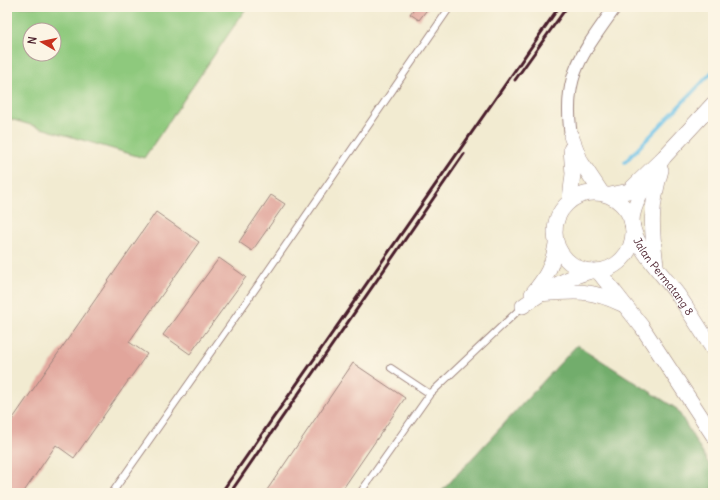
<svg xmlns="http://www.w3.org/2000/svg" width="720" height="500" font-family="Delius,sans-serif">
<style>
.green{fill:#8ec97d;stroke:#6c7454;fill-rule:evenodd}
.forest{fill:#72ad6c;stroke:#5e664c}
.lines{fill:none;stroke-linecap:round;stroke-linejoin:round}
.stream{stroke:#6cc2e9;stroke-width:3.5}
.building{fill:#e1a59b}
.service-casing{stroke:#9e857e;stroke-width:8}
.minor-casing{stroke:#9e857e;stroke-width:14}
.tertiary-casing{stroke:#9e857e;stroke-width:16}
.service{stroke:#fff;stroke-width:6}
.minor{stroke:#fff;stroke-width:12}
.tertiary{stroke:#fff;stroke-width:15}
.rail{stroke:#4a1f2b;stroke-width:3}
.labels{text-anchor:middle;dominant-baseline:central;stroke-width:3;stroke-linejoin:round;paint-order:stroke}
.street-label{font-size:11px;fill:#4a1f2b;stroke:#fcf5e5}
</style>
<rect width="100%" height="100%" fill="#fcf5e5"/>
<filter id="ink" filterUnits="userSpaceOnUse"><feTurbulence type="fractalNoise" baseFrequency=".025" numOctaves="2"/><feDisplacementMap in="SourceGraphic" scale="8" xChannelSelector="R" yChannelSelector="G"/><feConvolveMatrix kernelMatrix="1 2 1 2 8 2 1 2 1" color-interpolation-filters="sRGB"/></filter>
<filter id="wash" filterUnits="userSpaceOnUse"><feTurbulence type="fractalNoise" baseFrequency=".012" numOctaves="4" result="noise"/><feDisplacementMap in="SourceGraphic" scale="16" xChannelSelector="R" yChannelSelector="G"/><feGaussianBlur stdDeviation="0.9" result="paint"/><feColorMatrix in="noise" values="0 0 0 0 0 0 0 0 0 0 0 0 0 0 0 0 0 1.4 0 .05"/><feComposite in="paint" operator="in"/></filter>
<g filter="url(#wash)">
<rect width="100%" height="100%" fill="#f2ebd1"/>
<path class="green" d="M7,7h240l-103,151 -137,-40zM30,30h24v24h-24z"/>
<path class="forest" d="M577,345l100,64 36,62v22h-273z"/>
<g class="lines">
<path class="stream" d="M625,162l88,-91"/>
</g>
<g id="blocks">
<path class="building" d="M415,7h14l-10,13 -9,-6z
M271,195l14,9 -33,47 -13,-9z
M156,212l43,30 -70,100 18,12 -73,104 -18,-13 -33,48h-16v-66z
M219,258l27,19 -56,77 -27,-19z
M353,363l52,35 -65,95h-75z"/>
</g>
</g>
<g filter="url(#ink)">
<use href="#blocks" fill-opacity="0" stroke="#9e857e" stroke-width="1"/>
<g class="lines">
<defs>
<path id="service" d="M391,368l39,26
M112,493l151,-215 187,-271
M360,493l70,-99 93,-88"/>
<path id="minor" d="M571,136c-9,-62 11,-81 44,-129"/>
<g id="tertiary">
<path d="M571,136l10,26 20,30"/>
<path id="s1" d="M664,157c-11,17 -33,46 -32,66 2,23 32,53 46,72 12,17 23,36 35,54"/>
<circle cx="594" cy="232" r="39"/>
<path d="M610,195l19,-4 35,-34 49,-53"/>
<path d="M570,199l3,-25 -2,-25"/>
<path d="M656,265c-5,-39 -6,-57 5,-95"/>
<path d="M598,271l44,56 71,108"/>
<path d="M532,294c14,-16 21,-29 24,-50"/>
<path d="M539,294c34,-3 52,-5 83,10"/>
<path d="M523,306c21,-15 42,-28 68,-35"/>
</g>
</defs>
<use href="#service" class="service-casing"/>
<use href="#minor" class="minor-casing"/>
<use href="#tertiary" class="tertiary-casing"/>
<use href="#service" class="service"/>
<use href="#minor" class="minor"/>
<use href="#tertiary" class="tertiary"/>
<path class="rail" d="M515,80l52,-73
M221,493l338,-486
M230,493l234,-339"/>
</g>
</g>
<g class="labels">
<g class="street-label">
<text stroke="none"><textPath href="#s1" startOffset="137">Jalan Permatang 8</textPath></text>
</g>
</g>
<rect width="720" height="500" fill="none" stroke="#fcf5e5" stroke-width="24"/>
<g transform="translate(42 42) rotate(279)"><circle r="19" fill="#fcf5e5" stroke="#b59f9b"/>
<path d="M0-3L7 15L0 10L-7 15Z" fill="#c8321e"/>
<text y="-6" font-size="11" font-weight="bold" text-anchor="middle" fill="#4a1f2b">N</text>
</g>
</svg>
